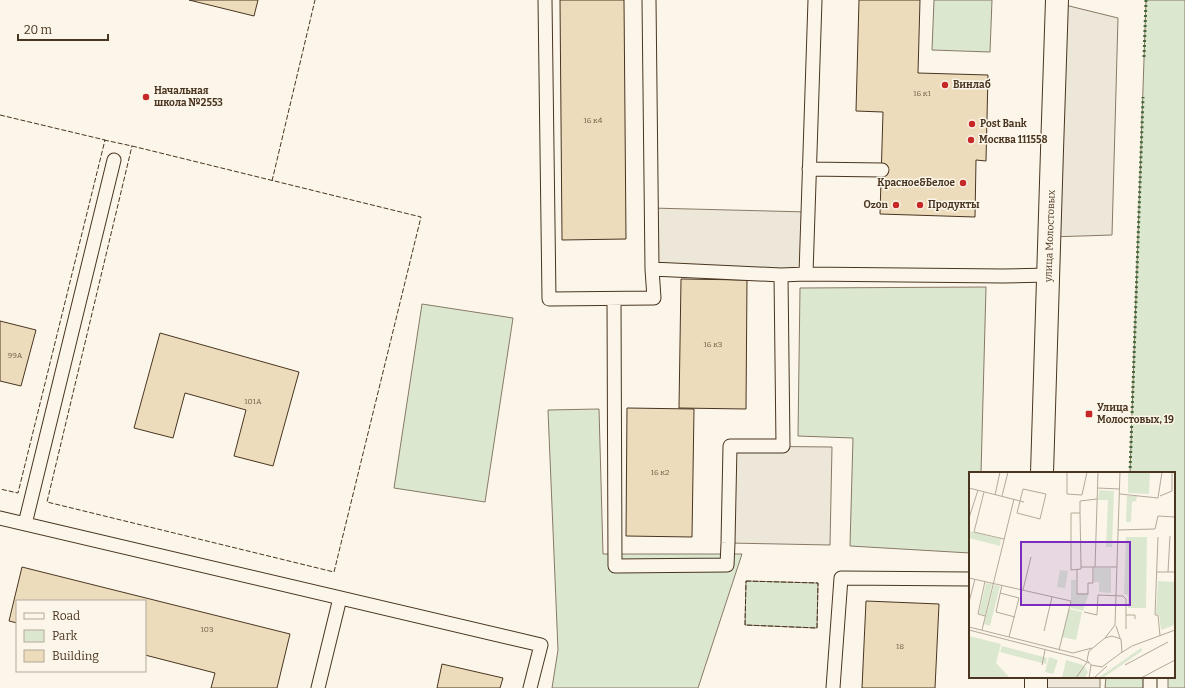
<svg xmlns="http://www.w3.org/2000/svg" width="1185" height="688" font-family="Bitter,serif">
<style>
.green{fill:#dce7d0;stroke:#887966}
.parking{fill:#ede7d9;stroke:#887966}
.building{fill:#ecdcbc;stroke:#4a3520}
.lines{fill:none;stroke-linecap:round;stroke-linejoin:round}
.service-casing{stroke:#4a3520;stroke-width:15}
.tertiary-casing{stroke:#4a3520;stroke-width:24}
.service{stroke:#fbf6e9;stroke-width:13}
.tertiary{stroke:#fbf6e9;stroke-width:22}
.hedge{stroke:#436837;stroke-width:3;stroke-dasharray:2 3;stroke-linecap:butt}
.fence{stroke:#4a3520;stroke-width:1;stroke-dasharray:5 2;stroke-linecap:butt}
.poi-dot{fill:#c62828;stroke:#fbf6e9;stroke-width:1.5}
.labels{text-anchor:middle;dominant-baseline:central;stroke-width:3;stroke-linejoin:round;paint-order:stroke}
.number-label{font-size:8px;fill:#725f47}
.poi-label{font-size:10px;font-weight:bold;fill:#4a3520;stroke:#fbf6e9;text-anchor:start}
.street-label{font-size:10px;fill:#4a3520;stroke:#fbf6e9}
.inset-road{fill:none;stroke:#b4a999;stroke-width:1}
.view{fill:#7b2cbf;fill-opacity:0.15;stroke:#7b2cbf;stroke-width:2}
.inset-edge{fill:none;stroke:#4a3520;stroke-width:2}
</style>
<rect width="100%" height="100%" fill="#fbf6e9"/>
<path class="green" d="M934,0h58l-2,52 -58,-2z
M1146,0h39v688h-17v-11h6v-204h-44z
M986,287l-5,186h-11v80l-120,-7 3,-108 -55,-2 2,-148z
M422,304l91,14 -28,184 -91,-14z
M599,409l4,145h139l-44,134h-146l6,-38 -10,-240z
M746,581l72,2 -1,45 -72,-3z
M1106,677h39v11h-40z"/>
<path class="parking" d="M1057,3l61,15 -6,217 -62,2z
M651,208l157,4 -2,62 -154,-5z
M730,446l102,1 -2,98 -102,-2z
M1036,677h64v11h-64z"/>
<path class="building" d="M189,0h69l-4,16z
M560,0h64l2,239 -64,1z
M859,0h61l-2,73 70,2 -2,86 -10,-1 -1,57 -95,-3 3,-102 -27,-1z
M681,279l66,1 -1,129 -67,-1z
M0,321l36,9 -15,56 -21,-5z
M160,333l139,39 -26,94 -39,-10 12,-46 -61,-17 -12,45 -39,-10z
M627,408l67,1 -2,128 -66,-1z
M22,567l268,67 -13,54h-66l4,-15 -70,-18v-54h-128v22l-8,-2z
M866,601l73,3 -4,84h-73z
M442,664l61,14 -3,10h-63z"/>
<g class="lines">
<defs>
<path id="service" d="M545,0l4,299 105,-1 -2,-29 -3,-269
M809,169l73,1
M652,269l129,6 25,-1 197,2 46,-1
M806,274l9,-274
M614,299l1,267 112,-1 1,-22 2,-97h53l-2,-171
M0,518l541,127 -11,43
M25,524l89,-364
M318,688l22,-90
M833,688l8,-110 129,1
M1150,688v-11"/>
<path id="tertiary" d="M1042,473l10,-323 5,-150
M1036,688v-11"/>
</defs>
<use href="#service" class="service-casing"/>
<use href="#tertiary" class="tertiary-casing"/>
<use href="#service" class="service"/>
<use href="#tertiary" class="tertiary"/>
<path class="hedge" d="M1144,57l2,-57
M1130,473l13,-376"/>
<path class="fence" d="M0,115l105,25 -87,353 -18,-4
M104,140l28,6
M132,146l289,71 -87,355 -287,-70z
M272,181l43,-181
M746,581l72,2 -1,45 -72,-3z"/>
</g>
<g class="poi-dot">
<circle cx="945" cy="85" r="4"/>
<circle cx="146" cy="97" r="4"/>
<circle cx="972" cy="124" r="4"/>
<circle cx="971" cy="140" r="4"/>
<circle cx="963" cy="183" r="4"/>
<circle cx="896" cy="205" r="4"/>
<circle cx="920" cy="205" r="4"/>
<rect x="1085" y="410" width="8" height="8" rx="2"/>
</g>
<g class="labels">
<g class="number-label">
<text x="922" y="93">16 к1</text>
<text x="593" y="120">16 к4</text>
<text x="713" y="344">16 к3</text>
<text x="15" y="355">99А</text>
<text x="253" y="401">101А</text>
<text x="660" y="472">16 к2</text>
<text x="207" y="629">103</text>
<text x="900" y="646">18</text>
</g>
<g class="poi-label">
<text x="953" y="85">Винлаб</text>
<text x="154" y="91">Начальная<tspan x="154" dy="12">школа №2553</tspan></text>
<text x="980" y="124">Post Bank</text>
<text x="979" y="140">Москва 111558</text>
<text x="955" y="183" text-anchor="end">Красное&amp;Белое</text>
<text x="888" y="205" text-anchor="end">Ozon</text>
<text x="928" y="205">Продукты</text>
<text x="1097" y="408">Улица<tspan x="1097" dy="12">Молостовых, 19</tspan></text>
</g>
<g class="street-label">
<text transform="translate(1050 236) rotate(-88)">улица Молостовых</text>
</g>
</g>
<g transform="translate(969 472)">
<rect width="206" height="206" fill="#fbf6e9"/>
<path d="M159,0h22l-1,22 -21,-1zM130,18l15,1 -2,56h-6l2,-47h-10zM158,24h10l-1,5 -4,1 -1,20h-5zM0,59l32,8 -1,7 -31,-8zM157,65h21l-1,71h-18v-13l-4,-1zM125,96h17v25l-12,-1v-10h-5zM91,98l8,1 -3,17 -8,-1zM102,108h5v13h13l-6,18 -12,-3zM189,109l16,1v43l-13,5 -2,-16h-3zM17,111l6,1 -7,31 -6,-1zM25,113l6,1 -10,40 -6,-2zM100,137l13,3 -6,28 -14,-3zM0,164l32,8 -5,19 14,15h-38l-3,-3zM33,174l45,12 -1,6 -46,-12zM172,176l1,3 -39,27h-5zM80,185l9,3 -5,14 -8,-2zM97,188l17,5 5,7 -3,6h-23z" fill="#dce7d0"/>
<path class="inset-road" d="M98,0v22l15,1 5,-23M0,16l55,14M128,16l23,1M54,17l23,5 -6,25 -23,-6zM15,20l-10,40 30,7M151,22l38,4 4,-26M26,23l5,-23M33,24l6,-24M191,24l12,-5v-19M111,41v-12l17,-2M0,46l9,-28M149,58l37,-1 3,-13 17,1M189,65l-3,78h3l2,21M112,95l-1,-54h-9v57l10,-1v-2h36M126,95l3,-95M108,97v25h11v-11h5v-16M187,100h19M199,100l2,-36M0,106l102,23 -12,49M33,113l-6,27 19,5M54,118l8,-33M31,121l19,5 -10,39M0,130l6,-23M115,140l13,3 1,-20 25,1 3,3v30M157,143h9v4M16,144l-7,-2 7,-33M147,154l4,12M0,155l104,26 19,-5M0,158l109,28 11,5M13,158l32,-131M75,159l8,-34M143,164l9,3 1,13 -20,15 -11,-2 -4,-5 2,-9 16,-13zM136,166l10,-13 5,-153M152,181l11,-7 43,-16M73,193l3,-15M156,193l43,-23M107,206l11,-16M120,206l2,-13M125,206l13,-12M172,206l34,-18"/>
<path class="view" d="M52,70h109v63h-109z"/>
<rect width="206" height="206" class="inset-edge"/>
</g>
<rect x="16" y="600" width="130" height="72" fill="#fbf6e9" stroke="#b4a999"/>
<rect x="24" y="613" width="20" height="6" fill="#fbf6e9" stroke="#b4a999"/>
<text x="52" y="620" font-size="12" fill="#4a3520">Road</text>
<rect x="24" y="630" width="20" height="12" fill="#dce7d0" stroke="#b4a999"/>
<text x="52" y="640" font-size="12" fill="#4a3520">Park</text>
<rect x="24" y="650" width="20" height="12" fill="#ecdcbc" stroke="#b4a999"/>
<text x="52" y="660" font-size="12" fill="#4a3520">Building</text>
<path d="M18 34v6h90v-6" fill="none" stroke="#4a3520" stroke-width="2"/>
<text x="24" y="34" font-size="12" fill="#4a3520" stroke="#fbf6e9" stroke-width="3" paint-order="stroke">20 m</text>
</svg>
